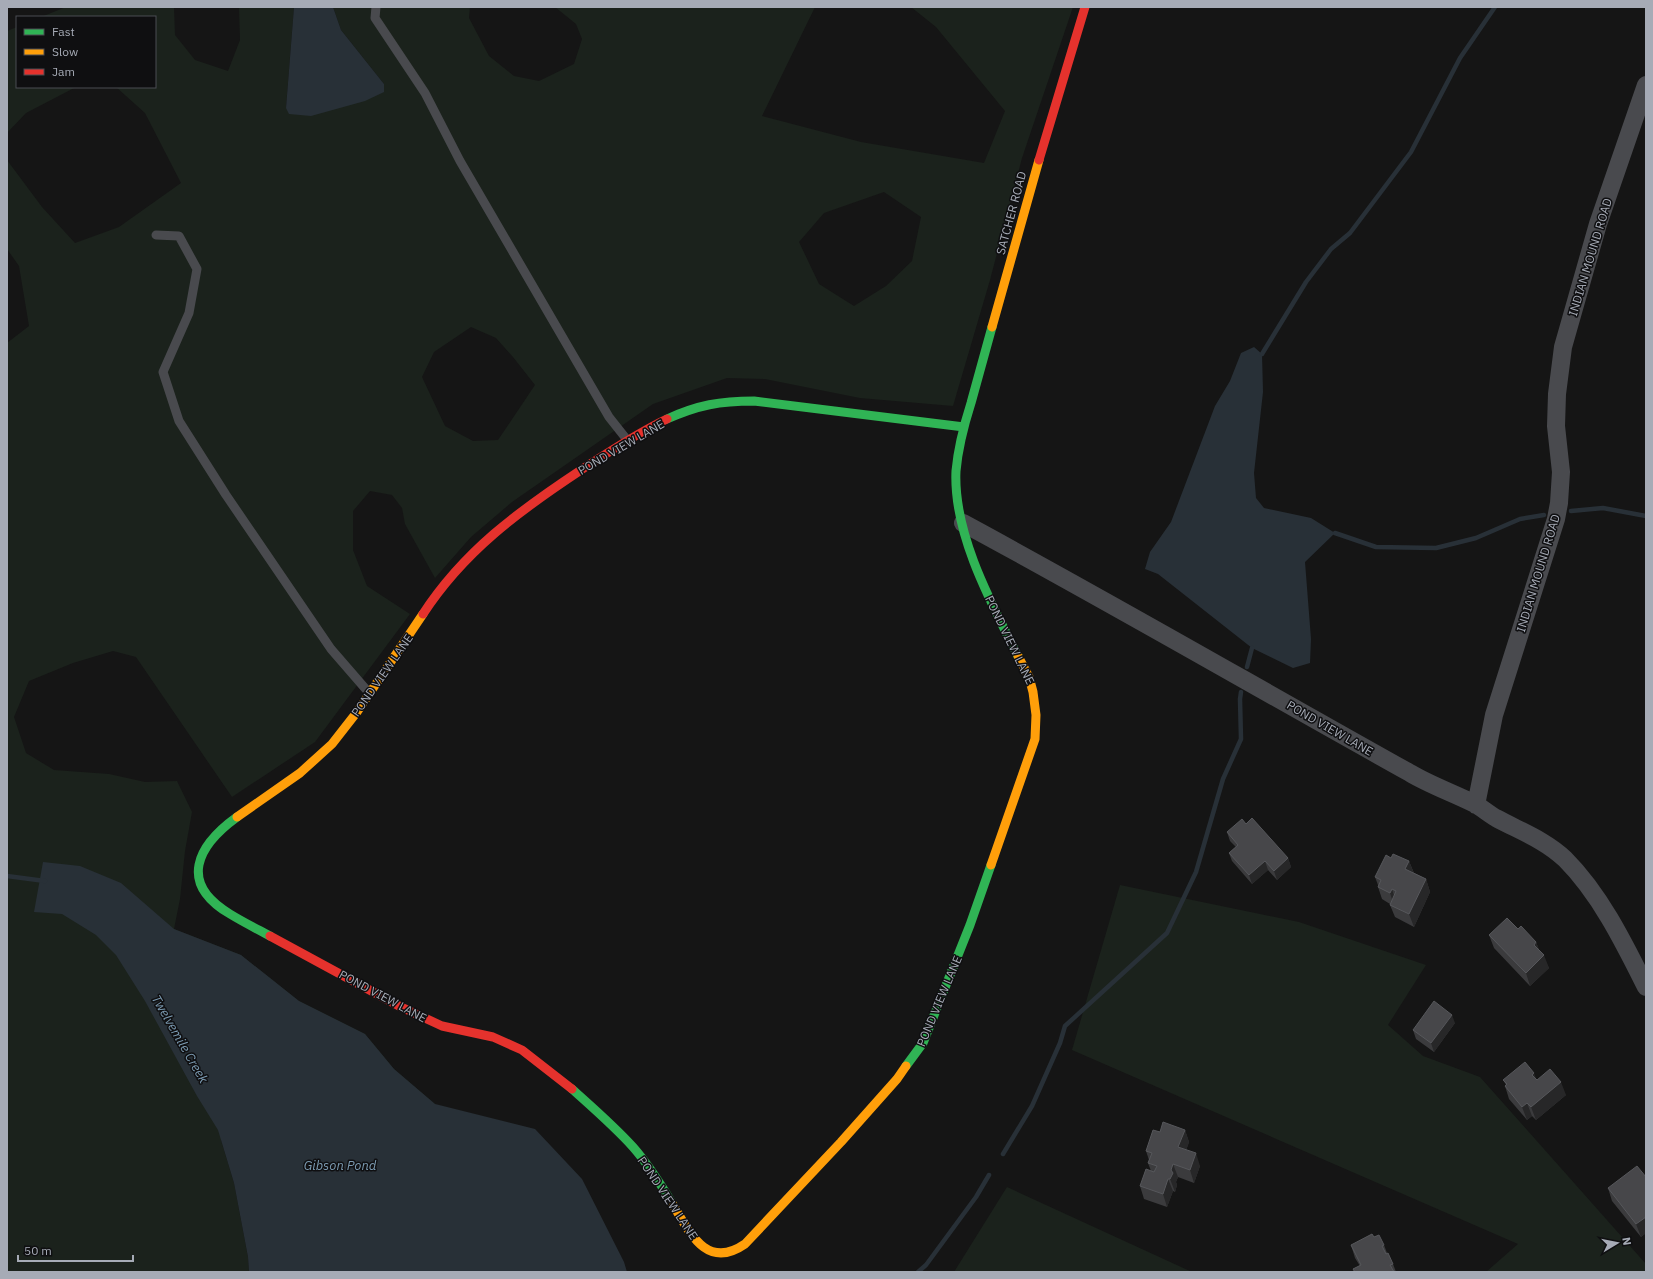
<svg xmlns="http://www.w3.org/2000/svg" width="1653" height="1279" font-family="'IBM Plex Sans',sans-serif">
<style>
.green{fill:#1b221c;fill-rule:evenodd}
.water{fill:#283037}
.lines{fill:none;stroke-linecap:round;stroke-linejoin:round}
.stream{stroke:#283037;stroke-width:4.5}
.lane{stroke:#494a4e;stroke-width:9}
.street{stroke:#494a4e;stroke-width:18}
.fast{stroke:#30b455;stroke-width:9}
.slow{stroke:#ff9f0a;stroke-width:9}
.jam{stroke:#e5322d;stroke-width:9}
.wall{fill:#3b3b3d}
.shaded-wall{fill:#272728}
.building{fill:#47474a;stroke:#56575b}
.labels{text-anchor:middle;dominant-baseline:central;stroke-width:3;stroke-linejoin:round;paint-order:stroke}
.street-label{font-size:12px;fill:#a6abb6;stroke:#0f0f11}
.water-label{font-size:13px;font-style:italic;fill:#7c9bb2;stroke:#0f0f11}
</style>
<rect width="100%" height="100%" fill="#151515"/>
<path class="green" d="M66,7h108l1,28 20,25 33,11 12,-31 -1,-33h55l-8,101 98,-24 -43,-54 -8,-23h137l-1,11 20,38 25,20 25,5 35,-17 8,-25 -6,-15 -21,-17h260l-53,109 99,26 123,21 21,-52 -69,-84 -25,-20h162l-51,151 -32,122 -37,126 -93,-8 -95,-19 -38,-1 -74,26 -141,98 -41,35 -36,41 -30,-54 -3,-16 -10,-13 -22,-4 -17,20v39l14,36 43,28 -95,128 -83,55 -96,-140 -23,-6 -40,12 -44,18 -15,36 12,36 28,17 55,4 36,8 32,-1 15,31 -7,39 -5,48 -6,30 67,26 58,46 66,33 29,35 41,35 -214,36 13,43 14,74 1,15h-242v-929l22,-17 -10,-60 -12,-17v-89l35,47 33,36 44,-16 62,-44 -36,-70 -29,-26h39v-70h-114zM884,192l37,25 -9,44 -26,25 -32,20 -35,-22 -20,-42 25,-29zM471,327l25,11 17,19 22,28 -37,55 -25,1 -28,-15 -23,-49 12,-25z
M17,27v60h59l-50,26 -19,20v-102z
M1120,885l179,37 127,43 -38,60 35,31 57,21 166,187v8h-160l32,-28 -446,-194z
M1007,1187l185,85h-238z"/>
<path class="water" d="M294,7h39l8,23 43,54v8l-19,9 -54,15 -22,-2 -3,-6z
M1254,347l8,7 1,38 -9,81 2,25 8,10 47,10 24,15 -30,29 6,77 -1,24 -17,5 -41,-20 -94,-74 -13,-5 5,-17 21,-30 44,-116 15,-25 11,-28z
M43,862l37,4 41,17 53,46 67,26 58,46 66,33 29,35 41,35 100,25 47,50 42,83 3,10h-378l-1,-15 -14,-74 -16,-53 -21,-34 -52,-95 -29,-46 -20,-20 -34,-21 -28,-2z"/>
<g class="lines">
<path class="stream" d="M1262,354l44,-72 25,-33 19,-16 61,-81 49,-94 35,-51
M1571,511l32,-3 43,8
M1335,533l41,14 60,1 40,-10 44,-19 24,-4
M1247,667l5,-19
M7,876l38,5
M1003,1154l29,-48 28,-63 5,-17 102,-93 29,-61 27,-93 18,-40 -1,-40 1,-7
M918,1272l8,-7 50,-68 13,-22"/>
<path class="lane" d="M376,7l-1,11 50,75 35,68 149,256 19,24
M156,235l23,1 18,33 -8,44 -26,59 16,49 47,74 105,154 39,45"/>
<path class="street" d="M963,523c150,81 298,167 447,250 20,12 43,20 65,31 7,4 14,10 21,14 24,13 49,22 69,41 35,35 59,84 81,128
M1476,805l18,-90 62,-196 3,-16 2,-31 -5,-46 1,-32 6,-47 35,-123 48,-139"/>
<path class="fast" d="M992,327c-7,26 -14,51 -21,76 -7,22 -13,45 -15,68 -3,62 35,132 62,185
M667,419c31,-14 53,-18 87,-18l210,26
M237,817c-40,29 -59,66 -7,97 13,8 27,15 40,22
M906,1066l17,-23 47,-118 21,-60
M572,1089c21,19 42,37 61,58 15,17 27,36 39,56"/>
<path class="slow" d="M992,327l47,-167
M237,817l63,-44 32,-29 25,-32 66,-98
M991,865l44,-126 1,-24 -3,-23 -4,-15 -11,-21
M672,1203c17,28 34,68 73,41l96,-102 56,-63 9,-13"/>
<path class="jam" d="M1039,160l46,-153
M423,614c41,-63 96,-103 158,-144 28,-18 56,-37 86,-51
M270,936l129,70 43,20 51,11 29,13 50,39"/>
</g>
<path class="wall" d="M1246,824l42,34 3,9 -14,13 -9,-10 -16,14 -20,-23 -3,-8 7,-6 -6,-6 -3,-9z
M1391,858l18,3 5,12 12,6 4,13 -16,35 -19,-10 -5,-12v-1l-8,-5 -4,-12v-2l-3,-8z
M1518,929l18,13 3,8 10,18 -19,18 -36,-38 -5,-13z
M1455,1023l-21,29 -18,-13 -3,-9z
M1503,1080h33l30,15 -30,25 -4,-4 -5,4 -18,-21 -4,-13 1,-1z
M1185,1130l4,12 -3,8 14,16 -6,17 -16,-6 -2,5 1,3 -2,7 -2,-1 -6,16 -23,-8 -4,-13 11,-15 -3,-8 1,-3 -3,-9 14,-19z
M1646,1177v56l-5,4 -29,-36 -4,-13z
M1374,1237l10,8 3,8 6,11 3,8h-42l-1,-3 7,-3 -5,-8 -4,-13z"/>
<path class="shaded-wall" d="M1288,858l3,9 -14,13 -3,-9z
M1265,861l3,9 -16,14 -3,-9z
M1409,861l5,13 -9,-5z
M1426,879l4,13 -16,35 -5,-13z
M1392,889l4,13 -2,4 -4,-13z
M1536,942l5,13 -7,-10z
M1544,955l5,13 -19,18 -4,-13z
M1452,1015l3,8 -21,29 -3,-9z
M1534,1073l5,13 -7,-11z
M1561,1082l5,13 -30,25 -5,-13z
M1527,1103l5,13 -5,4 -5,-13z
M1185,1130l4,12 -6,18 -5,-13z
M1196,1153l4,13 -6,17 -4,-13z
M1173,1164l5,13 -2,5 1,3 -2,7 -5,-13 1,-9z
M1168,1179l5,12 -6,16 -4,-13z
M1646,1217v16l-5,4 -5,-13z"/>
<path class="building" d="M1252,818l36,40 -14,13 -9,-10 -16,14 -20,-22 9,-8 -11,-13 15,-13 4,5z
M1393,854l16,7 -4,8 21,10 -17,35 -19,-9 6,-14 -4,-2 -2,4 -12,-6 3,-7 -6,-3 11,-22 5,3z
M1507,918l11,11 3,-3 15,16 -2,3 10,10 -18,18 -37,-38z
M1434,1001l18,14 -21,28 -18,-13z
M1525,1062l9,11 -2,2 5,5 13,-11 11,13 -30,25 -4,-4 -5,4 -17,-21 2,-2 -4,-4z
M1163,1122l22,8 -7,17 18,6 -6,17 -17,-6 -2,6 2,3 -3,6h-2l-5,15 -23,-8 6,-17 8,3 3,-6 -9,-3 4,-10 -6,-2 7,-21 7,2z
M1637,1166l9,11v40l-10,7 -28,-36z
M1372,1234l2,3 5,-2 5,10 -2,1 4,8 2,-1 5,11 -3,1 4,7h-39l-2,-3 8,-4 -10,-20z"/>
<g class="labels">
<g class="street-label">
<text transform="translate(1011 213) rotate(-75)">SATCHER ROAD</text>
<text transform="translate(1590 257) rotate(-73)">INDIAN MOUND ROAD</text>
<text transform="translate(621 447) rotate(-30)">POND VIEW LANE</text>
<text transform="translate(1538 573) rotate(-73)">INDIAN MOUND ROAD</text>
<text transform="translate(1010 640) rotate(64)">POND VIEW LANE</text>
<text transform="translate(382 675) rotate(-55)">POND VIEW LANE</text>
<text transform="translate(1330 728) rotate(30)">POND VIEW LANE</text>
<text transform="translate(383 996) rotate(28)">POND VIEW LANE</text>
<text transform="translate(939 1001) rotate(-67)">POND VIEW LANE</text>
<text transform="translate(668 1198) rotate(56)">POND VIEW LANE</text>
</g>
<g class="water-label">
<text transform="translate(180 1039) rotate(60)">Twelvemile Creek</text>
<text x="340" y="1165">Gibson Pond</text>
</g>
</g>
<rect width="1653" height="1279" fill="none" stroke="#a6abb6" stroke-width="16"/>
<rect x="16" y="16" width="140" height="72" fill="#0f0f11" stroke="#4b4d53"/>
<rect x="24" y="29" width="20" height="6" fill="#30b455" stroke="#4b4d53"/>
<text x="52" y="36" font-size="12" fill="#a6abb6">Fast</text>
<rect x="24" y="49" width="20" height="6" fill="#ff9f0a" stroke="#4b4d53"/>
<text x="52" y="56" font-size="12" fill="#a6abb6">Slow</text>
<rect x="24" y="69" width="20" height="6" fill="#e5322d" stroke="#4b4d53"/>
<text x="52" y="76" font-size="12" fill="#a6abb6">Jam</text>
<g transform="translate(1617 1243) rotate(80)" stroke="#0f0f11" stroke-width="3" paint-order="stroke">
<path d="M0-3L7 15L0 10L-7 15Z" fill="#a6abb6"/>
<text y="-6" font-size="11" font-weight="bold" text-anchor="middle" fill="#a6abb6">N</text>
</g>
<path d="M18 1255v6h115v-6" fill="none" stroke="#a6abb6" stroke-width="2"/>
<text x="24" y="1255" font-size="12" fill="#a6abb6" stroke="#0f0f11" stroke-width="3" paint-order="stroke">50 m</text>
</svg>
